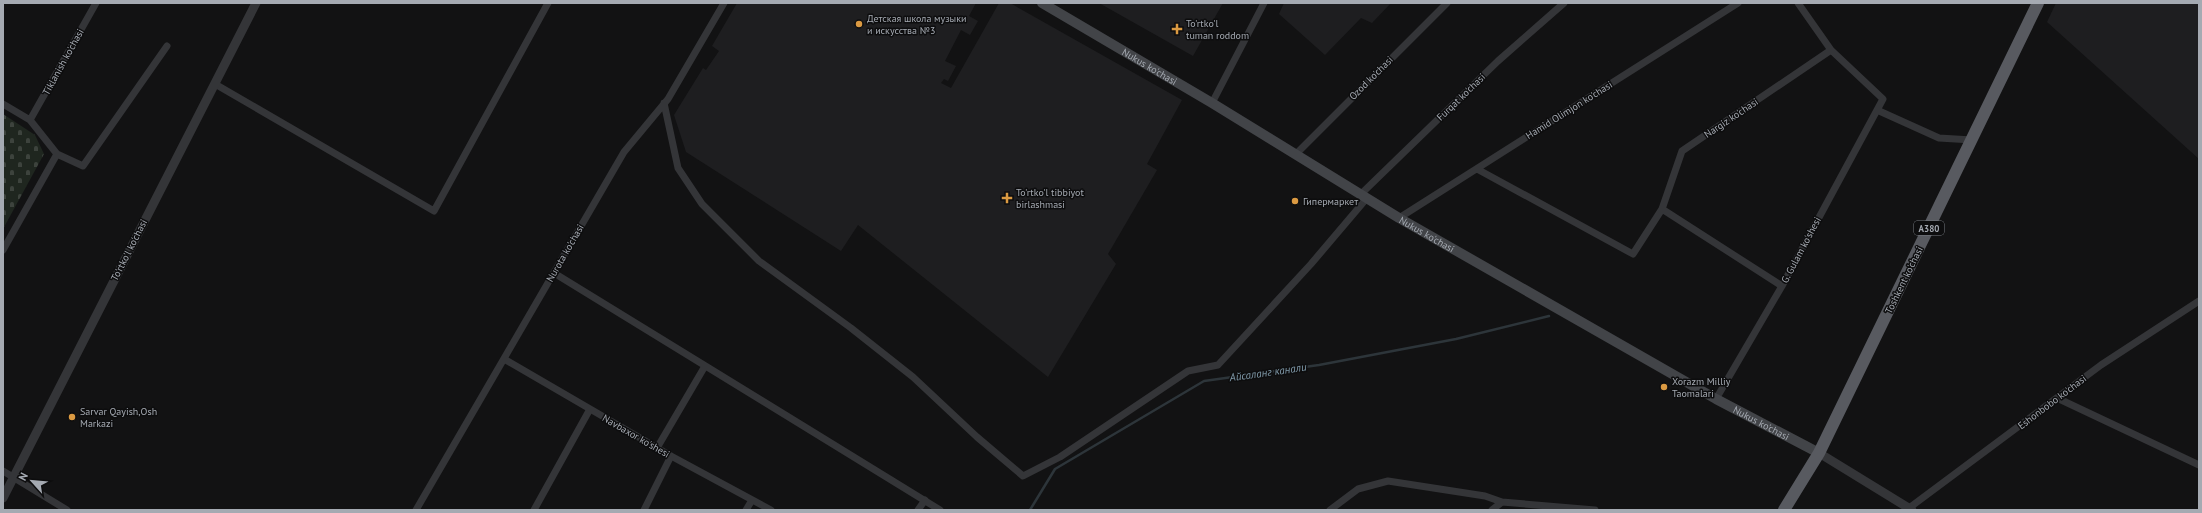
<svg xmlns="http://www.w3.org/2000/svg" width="2202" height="513" font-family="'PT Sans',sans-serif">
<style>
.built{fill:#1e1e20}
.cemetery{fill:url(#cemetery-stones)}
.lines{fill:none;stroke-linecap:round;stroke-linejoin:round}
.stream{stroke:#2d353a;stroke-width:2.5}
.minor{stroke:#343538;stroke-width:7}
.tertiary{stroke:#343538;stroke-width:9}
.secondary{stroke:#424448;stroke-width:10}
.trunk{stroke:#585a60;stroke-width:12}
.poi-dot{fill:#db9a42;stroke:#0d0d0e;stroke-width:1.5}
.labels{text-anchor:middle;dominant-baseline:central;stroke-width:3;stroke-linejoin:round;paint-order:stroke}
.shield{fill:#0d0d0e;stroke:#777b81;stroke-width:1}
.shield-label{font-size:9px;font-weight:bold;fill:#a5aab2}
.poi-label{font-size:10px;fill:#a5aab2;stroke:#0d0d0e;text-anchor:start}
.street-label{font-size:10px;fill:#a5aab2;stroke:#0d0d0e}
.water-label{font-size:11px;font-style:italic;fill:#809aaa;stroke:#0d0d0e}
</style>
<defs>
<pattern id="cemetery-stones" width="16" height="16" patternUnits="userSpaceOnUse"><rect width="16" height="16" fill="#1f261f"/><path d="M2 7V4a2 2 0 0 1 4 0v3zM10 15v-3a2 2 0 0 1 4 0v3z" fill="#3d433d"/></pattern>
</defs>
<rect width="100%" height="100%" fill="#121213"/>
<path class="built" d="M737,3h239l-7,13 9,5 -8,14 -9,-5 -16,31 11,5 -8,15 -4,-2 -3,4 10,5 48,-85h11l172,97 -35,64 10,6 -49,84 8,10 -68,113 -190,-152 -17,26 -155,-99 -12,-37 29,-47 3,2 13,-19 -7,-5z
M1099,3h124l-30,53z
M1284,3h107l-19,20 -11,-5 -36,37 -46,-41z
M2056,3h143v156l-152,-137z"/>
<path class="cemetery" d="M3,114l32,21 9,19 -41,75z"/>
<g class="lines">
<path class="stream" d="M1030,510l25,-41 149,-88 115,-16 137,-26 93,-23"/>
<path class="minor" d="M215,84l219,127 114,-208
M664,103l14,65 24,36 57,57 92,67 62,49 64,60 46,39 37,-19 128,-86 30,-6 93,-101 56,-66
M1212,103l52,-100
M3,104l27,16 27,34 -54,96
M1877,110l62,28 33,2
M30,120l66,-117
M57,154l26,12 84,-120
M1296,154l151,-151
M1477,169l156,85 29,-45 120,77
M1361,194l137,-133 66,-58
M1662,209l20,-58 149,-101
M1399,218l339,-215
M554,273l386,237
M504,359l167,97 100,54
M2057,398l142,67
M1716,399l66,-113 101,-187 -52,-49 -33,-47
M657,448l48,-82
M3,471l64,39
M1909,508l192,-143 98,-64
M416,510l208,-358 44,-53 56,-96
M534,510l56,-101
M644,510l27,-54
M746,510l6,-10
M918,510l7,-10
M1330,510l28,-21 30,-8 97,15 17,6
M1492,510l10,-8 93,8"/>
<path class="tertiary" d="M1819,453l93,57
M3,498l253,-495"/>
<path class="secondary" id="s1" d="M1042,3l170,100 187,115 317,181 103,54"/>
<path class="trunk" d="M1784,510l35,-57 219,-450"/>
</g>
<g class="poi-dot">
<circle cx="859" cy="24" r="4"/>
<path d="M1175 23h4v4h4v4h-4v4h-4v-4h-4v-4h4z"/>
<path d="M1005 192h4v4h4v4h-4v4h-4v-4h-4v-4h4z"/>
<circle cx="1295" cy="201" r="4"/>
<circle cx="1664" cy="387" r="4"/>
<circle cx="72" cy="417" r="4"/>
</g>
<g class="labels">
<rect class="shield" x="1914" y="221" width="30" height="14" rx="3"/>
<g class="shield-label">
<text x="1929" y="228">A380</text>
</g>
<g class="poi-label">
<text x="867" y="18">Детская школа музыки<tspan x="867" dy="12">и искусства №3</tspan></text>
<text x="1186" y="23">To'rtko'l<tspan x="1186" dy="12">tuman roddom</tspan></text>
<text x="1016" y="192">To'rtko'l tibbiyot<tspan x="1016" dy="12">birlashmasi</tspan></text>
<text x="1303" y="201">Гипермаркет</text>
<text x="1672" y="381">Xorazm Milliy<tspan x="1672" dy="12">Taomalari</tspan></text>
<text x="80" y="411">Sarvar Qayish,Osh<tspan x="80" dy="12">Markazi</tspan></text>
</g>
<g class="street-label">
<text transform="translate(63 62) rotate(-61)">Tiklanish ko'chasi</text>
<text stroke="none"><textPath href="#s1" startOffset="125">Nukus ko'chasi</textPath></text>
<text transform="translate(1371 78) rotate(-45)">Ozod ko'chasi</text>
<text transform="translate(1461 97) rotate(-44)">Furqat ko'chasi</text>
<text transform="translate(1569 110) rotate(-32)">Hamid Olimjon ko'chasi</text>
<text transform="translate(1731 118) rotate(-34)">Nargiz ko'chasi</text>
<text stroke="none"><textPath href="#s1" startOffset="449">Nukus ko'chasi</textPath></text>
<text transform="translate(129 250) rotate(-63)">To'rtko'l ko'chasi</text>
<text transform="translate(1801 250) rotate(-62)">G. Gulam ko'shesi</text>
<text transform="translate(565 253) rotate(-60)">Nurota ko'chasi</text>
<text transform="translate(1904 280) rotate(-64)">Toshkent ko'chasi</text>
<text transform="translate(2052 402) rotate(-37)">Eshonbobo ko'chasi</text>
<text stroke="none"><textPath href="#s1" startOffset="833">Nukus ko'chasi</textPath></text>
<text transform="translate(636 436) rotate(30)">Navbaxor ko'shesi</text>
</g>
<g class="water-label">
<text transform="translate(1268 372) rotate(-8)">Айсаланг канали</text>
</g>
</g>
<rect width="2202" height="513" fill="none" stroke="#a5aab2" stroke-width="8"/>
<g transform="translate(32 481) rotate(297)" stroke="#0d0d0e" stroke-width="3" paint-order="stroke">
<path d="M0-3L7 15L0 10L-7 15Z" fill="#a5aab2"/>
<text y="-6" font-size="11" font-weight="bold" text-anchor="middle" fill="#a5aab2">N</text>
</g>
</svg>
